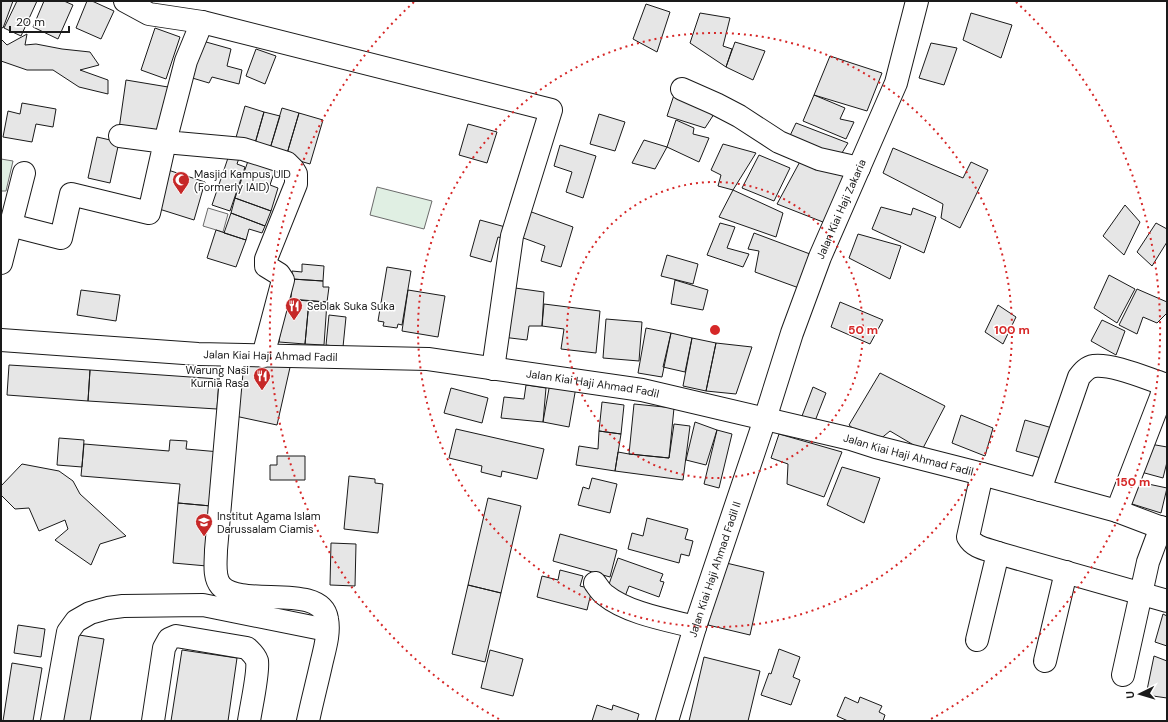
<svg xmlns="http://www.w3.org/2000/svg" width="1168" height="722" font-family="'DM Sans',sans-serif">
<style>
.grass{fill:#e0efe3;stroke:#6a6a6a}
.parking{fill:#ededed;stroke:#6a6a6a}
.building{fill:#e6e6e6;stroke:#1a1a1a}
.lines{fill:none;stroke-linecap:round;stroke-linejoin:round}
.minor-casing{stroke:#1a1a1a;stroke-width:24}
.minor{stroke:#fff;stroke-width:22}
.ring{fill:none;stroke:#d62828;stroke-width:2;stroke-dasharray:2 4}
.labels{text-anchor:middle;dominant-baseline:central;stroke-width:3;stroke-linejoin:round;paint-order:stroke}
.poi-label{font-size:11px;fill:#1a1a1a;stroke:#fff;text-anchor:start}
.street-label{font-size:11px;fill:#1a1a1a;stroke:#fff}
.centre{fill:#d62828;stroke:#fff;stroke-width:2}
.ring-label{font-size:12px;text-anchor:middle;font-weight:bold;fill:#d62828;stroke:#fff;stroke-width:3;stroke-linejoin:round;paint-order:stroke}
</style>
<rect width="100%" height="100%" fill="#fff"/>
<path class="grass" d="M1,159l12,2 -7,30h-5z
M377,187l55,14 -8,28 -54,-14z"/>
<path class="parking" d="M208,208l20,6 -5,18 -20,-6z"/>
<path class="building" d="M1,1h12l-10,27 -2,-1z
M17,1h20l-16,35 -17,-8z
M44,1h20l9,4 -15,34 -25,-12z
M87,1h5l22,10 -13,28 -25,-11z
M646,4l24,8 -13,40 -24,-13z
M700,13l30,5 -7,28 9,3 -6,18 -36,-24z
M971,13l41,12 -11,33 -38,-18z
M155,28l25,9 -14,42 -25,-9z
M27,34l-2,11 11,-1 26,5 28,3 9,13 -19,5 28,10v14l-29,-7 -26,-17h-26l-26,-9v-22l6,6z
M199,40l32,9 -4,17 15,4 -3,14 -27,-7 -3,6 -20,-6z
M735,42l30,9 -12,29 -27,-13z
M931,43l26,5 -13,37 -25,-7z
M256,49l20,7 -11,28 -19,-8z
M830,56l52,17 -15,38 -53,-16z
M126,80l42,7 -8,49 -41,-7z
M674,95l42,16 -11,17 -38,-12z
M814,95l31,13 -5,11 14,3 -8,17 -43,-18z
M22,103l34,6 -3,18 -17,-3 -4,18 -29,-5 5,-26 12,3z
M245,106l19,6 -10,35 -19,-6z
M282,108l17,5 -13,44 -17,-5z
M264,112l16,4 -11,36 -15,-5z
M299,113l24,7 -13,44 -24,-7z
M599,114l26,8 -10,29 -25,-7z
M676,120l18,8 -1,6 16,4 -10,24 -32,-15z
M796,123l52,20 -11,18 -50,-19z
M468,124l29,8 -10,31 -28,-8z
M97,137l22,5 -9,41 -22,-5z
M644,140l23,7 -12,22 -23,-6z
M723,144l33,9 -23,37 -15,-4 3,-11 -10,-5z
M560,145l36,11 -13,42 -17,-6 6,-20 -18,-6z
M893,148l70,30 8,-16 17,8 -28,58 -19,-10 2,-14 -60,-31z
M229,155l10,3 -2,6 8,3 -15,44 -18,-6z
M759,155l31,13 -16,33 -32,-13z
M803,156l49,16 -24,52 -51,-20z
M248,161l27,9 -5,15 8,3 -7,23 -36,-13z
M168,170l37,12 -11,38 -38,-12z
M733,190l50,23 -7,24 -57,-20z
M235,198l36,13 -6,15 -34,-13z
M1125,205l15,17 -16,33 -21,-19z
M881,207l30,8 2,-7 23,9 -12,36 -52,-24z
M526,210l47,17 -12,40 -20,-6 4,-15 -27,-10z
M231,213l34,13 -3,7 -13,-4 -3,11 -22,-7z
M480,220l29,8 -3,11 -8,-2 -7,25 -21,-6z
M720,223l15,4 -8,21 22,6 -6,13 -36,-12z
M1156,223l11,6v13l-15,24 -15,-14z
M216,230l30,10 -10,27 -29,-9z
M754,233l56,21 -11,34 -44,-16 4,-21 -11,-2z
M858,234l43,12 -11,33 -41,-21z
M667,255l31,9 -5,20 -32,-8z
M302,264l22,2 -1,15 -31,-2v-8l10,1z
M387,267l24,4 -9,54 -4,-1 -1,4 -14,-2 1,-4 -6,-1z
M1109,275l26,14 -18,34 -23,-15z
M292,279l31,2v6h6l-2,15 -36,-3z
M675,280l33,10 -5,20 -32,-6z
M508,287l36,5 -2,34h-13l-2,14 -25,-3z
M1137,289l30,13v11l-10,10 -14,-6 -6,17 -18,-9z
M81,290l39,5 -4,26 -39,-6z
M408,290l37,6 -7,41 -36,-6z
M284,299l25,2 -4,43 -26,-2z
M309,301l18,1 -3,43 -19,-1z
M840,302l43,18 -13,24 -39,-17z
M544,304l56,7 -4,42 -35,-4 3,-20 -22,-3z
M998,305l18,12 -13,27 -18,-12z
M329,315l17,2 -3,30 -17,-2z
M606,319l36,3 -3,39 -36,-3z
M1102,320l23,11 -9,24 -25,-14z
M646,328l25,5 -9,44 -24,-4z
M671,333l21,5 -7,34 -22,-5z
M692,338l24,5 -10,48 -23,-5z
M716,343l36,4 -16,47 -30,-3z
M291,363l-14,62 -42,-9 8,-49z
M9,365l81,5 -2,31 -81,-6z
M90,370l129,9 -2,30 -129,-8z
M880,373l65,33 -23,44 -32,-19 -17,14 -24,-20z
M550,383l26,4 -7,40 -26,-5z
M526,385l20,3 -3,34 -42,-4 3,-21 20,2z
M813,387l13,6 -11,28 -13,-5z
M451,388l37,10 -6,25 -38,-10z
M602,402l22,3 -3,29 -22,-3z
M634,404l40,4 -5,50 -40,-4z
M961,415l32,13 -8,28 -33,-13z
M1025,420l34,10 -11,30 -32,-9z
M695,422l22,8 -11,35 -20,-5z
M674,424l16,2 -7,54 -68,-9 3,-19 11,2 40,4z
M456,429l88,20 -7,30 -35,-8 -1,6 -20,-5 1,-6 -33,-8z
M717,430l15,4 -13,54 -15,-4z
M599,431l22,3 -6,37 -39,-6 3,-19 19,3z
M779,434l63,18 -18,45 -37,-13 1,-20 -17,-6z
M59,438l25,2 -2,27 -25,-2z
M170,440l17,1 -1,8 34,3 -9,54 -33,-3 2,-19 -99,-8 3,-32 85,7z
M1150,444l17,3v15l-4,16 -22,-6z
M277,456h28v24h-35v-15h7z
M22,464l37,7 14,10 7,13 46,42 -26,8 -9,21 -36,-25 13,-11 -3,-9 -26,11 -10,-23 -14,1 -14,-14v-9z
M842,467l38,11 -16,45 -37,-18z
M349,476l26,3v4l8,1 -5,49 -34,-4z
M592,478l25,6 -7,29 -32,-8 5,-18 6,2z
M1134,481l33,7 -6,25 -32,-10z
M488,498l33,8 -20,87 -33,-8z
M178,503l33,3 -4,60 -34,-3z
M647,518l41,11 -3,10 8,2 -4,15 -8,-2 -2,9 -51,-14 4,-16 11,3z
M560,534l57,16 -7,27 -57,-16z
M331,543l25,1 -1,42 -25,-1z
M618,558l45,16 -3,7 4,1 -5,15 -30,-11 -5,13 -18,-6z
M722,562l42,10 -14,63 -42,-10z
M560,570l23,6 -3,10 12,3 -5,21 -50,-13 5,-21 16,4z
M468,585l33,8 -16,69 -33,-8z
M1163,614l4,2v30l-12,-4z
M18,625l27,4 -4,28 -27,-4z
M73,634l31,5 -14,82h-31z
M779,649l21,8 -7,20 7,3 -9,25 -30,-10 8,-22 2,1z
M182,650l55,8 -9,63h-57z
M490,650l33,9 -10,37 -32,-8z
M1154,656l13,5v37l-21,-3z
M704,657l56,14 -12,50h-59z
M12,663l30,5 -9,53h-30z
M845,697l13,6 2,-6 22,9 -3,6 6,3 -2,6h-35l-11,-5z
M597,705l15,5 1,-5 26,9 -2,7h-45z"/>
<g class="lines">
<defs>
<g id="minor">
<path d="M125,1l24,13 53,8 349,88 -39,126 -19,133"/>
<path d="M202,22l-16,39 -21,81 78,7 44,14 6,6 3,5v10l-30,75v7l13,8 4,6 -20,76"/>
<path d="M682,89l34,15 23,12 40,26 40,17 40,9"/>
<path d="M10,225l51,13 10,-44 78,19 16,-71 -45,-6"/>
<path d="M1,263l23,-90"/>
<path id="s1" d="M1,340l197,14 230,5 214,31 209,49 25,8 106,27 135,37 50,19"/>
<path d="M233,355l-17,195c0,11 -3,27 5,36 20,23 100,-4 106,33 3,15 -3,32 -6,46 -4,18 -9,37 -13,56"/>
<path d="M982,474l-14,63c6,11 19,12 30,16l169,48"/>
<path d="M1040,490l39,-113c4,-5 8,-10 15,-11 19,-2 51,12 70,18l-3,13 -44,114"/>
<path d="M595,583c3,4 6,9 10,12 22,18 62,25 90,32"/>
<path d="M977,640l21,-87"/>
<path d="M1045,661l21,-89"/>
<path d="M1123,675l25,-113 13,-35"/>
<path d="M52,721l16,-89 8,-11 14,-8 18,-5 15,-2 80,-1 124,25"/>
<path d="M153,721l11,-73 5,-9 7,-3 71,12c4,4 8,7 10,13 2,11 -6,46 -8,60"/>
<path id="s2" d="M667,721l28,-94 70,-208 27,-86 28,-76 76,-174 21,-82"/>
</g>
</defs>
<use href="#minor" class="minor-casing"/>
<use href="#minor" class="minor"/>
</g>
<g class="ring">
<circle cx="715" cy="330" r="148"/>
<circle cx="715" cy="330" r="297"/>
<path d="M499 719A445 445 0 0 1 414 2M1016 2A445 445 0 0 1 931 719"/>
</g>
<defs>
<symbol id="mosque-pin" viewBox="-11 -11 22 30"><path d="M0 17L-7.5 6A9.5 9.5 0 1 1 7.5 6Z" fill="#c62828" stroke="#fff"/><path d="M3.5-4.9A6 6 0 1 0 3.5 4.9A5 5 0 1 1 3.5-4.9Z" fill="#fff"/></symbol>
<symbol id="restaurant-pin" viewBox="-11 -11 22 30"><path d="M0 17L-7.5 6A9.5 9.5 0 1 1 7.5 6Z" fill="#c62828" stroke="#fff"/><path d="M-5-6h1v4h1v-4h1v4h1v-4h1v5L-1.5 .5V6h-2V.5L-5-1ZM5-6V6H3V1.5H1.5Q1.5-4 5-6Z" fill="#fff"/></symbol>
<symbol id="university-pin" viewBox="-11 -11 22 30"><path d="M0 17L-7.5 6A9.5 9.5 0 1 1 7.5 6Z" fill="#c62828" stroke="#fff"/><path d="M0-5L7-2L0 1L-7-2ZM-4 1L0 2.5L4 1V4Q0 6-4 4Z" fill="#fff"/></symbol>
</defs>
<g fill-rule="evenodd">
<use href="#mosque-pin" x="171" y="170" width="20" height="27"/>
<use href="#restaurant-pin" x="284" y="296" width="20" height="27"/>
<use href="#restaurant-pin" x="252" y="366" width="20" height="27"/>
<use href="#university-pin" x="194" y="512" width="20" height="27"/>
</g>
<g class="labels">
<g class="poi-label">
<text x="194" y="174">Masjid Kampus UID<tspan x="194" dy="13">(Formerly IAID)</tspan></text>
<text x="307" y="306">Seblak Suka Suka</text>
<text x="249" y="370" text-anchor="end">Warung Nasi<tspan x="249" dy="13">Kurnia Rasa</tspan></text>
<text x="217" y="516">Institut Agama Islam<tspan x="217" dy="13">Darussalam Ciamis</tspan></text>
</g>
<g class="street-label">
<text stroke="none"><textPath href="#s2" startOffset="541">Jalan Kiai Haji Zakaria</textPath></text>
<text stroke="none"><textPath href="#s1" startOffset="270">Jalan Kiai Haji Ahmad Fadil</textPath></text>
<text stroke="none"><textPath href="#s1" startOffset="594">Jalan Kiai Haji Ahmad Fadil</textPath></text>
<text stroke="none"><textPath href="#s1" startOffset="918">Jalan Kiai Haji Ahmad Fadil</textPath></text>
<text stroke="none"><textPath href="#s2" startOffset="159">Jalan Kiai Haji Ahmad Fadil II</textPath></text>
</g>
</g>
<circle cx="715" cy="330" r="6" class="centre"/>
<g class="ring-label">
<text x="863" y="334">50 m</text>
<text x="1012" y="334">100 m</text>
<text x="1133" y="486">150 m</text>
</g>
<rect width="1168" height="722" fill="none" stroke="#1a1a1a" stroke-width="4"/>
<g transform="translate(1140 694) rotate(265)" stroke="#ffffff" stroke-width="3" paint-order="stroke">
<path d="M0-3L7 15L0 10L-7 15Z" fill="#1a1a1a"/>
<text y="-6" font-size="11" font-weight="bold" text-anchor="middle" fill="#1a1a1a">U</text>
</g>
<path d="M10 26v6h59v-6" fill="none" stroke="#1a1a1a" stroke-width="2"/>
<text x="16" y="26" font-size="12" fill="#1a1a1a" stroke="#ffffff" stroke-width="3" paint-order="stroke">20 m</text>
</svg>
